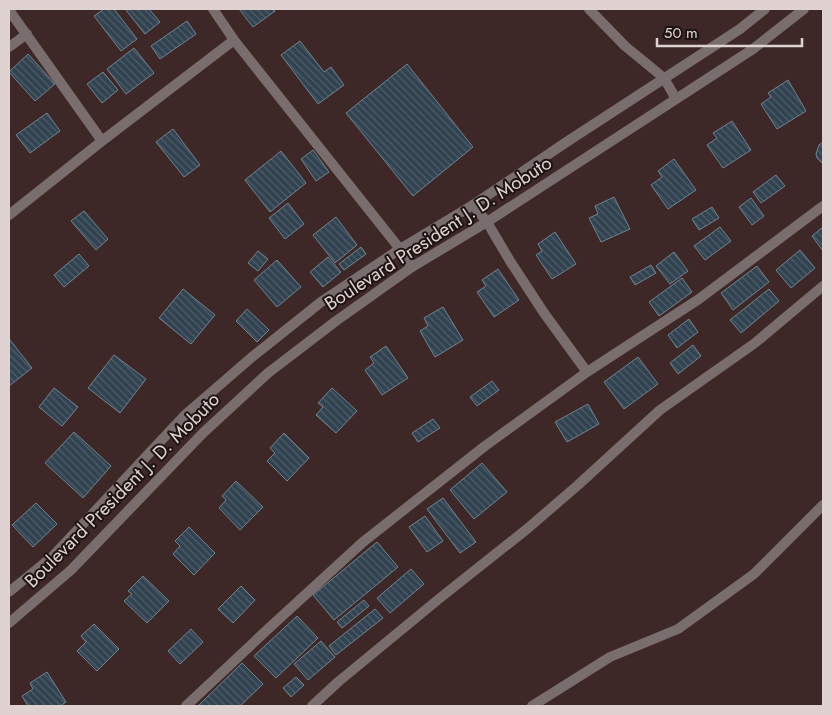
<svg xmlns="http://www.w3.org/2000/svg" width="832" height="715" font-family="Jost,sans-serif">
<style>
.building{fill:url(#building-back-hatch);stroke:#708492}
.lines{fill:none;stroke-linecap:round;stroke-linejoin:round}
.minor{stroke:#796d6d;stroke-width:10}
.tertiary{stroke:#796d6d;stroke-width:10}
.labels{text-anchor:middle;dominant-baseline:central;stroke-width:4;stroke-linejoin:round;paint-order:stroke}
.street-label{font-size:19px;fill:#e0d2d1;stroke:#1d1313}
</style>
<defs>
<pattern id="building-back-hatch" width="6" height="6" patternUnits="userSpaceOnUse" patternTransform="scale(1.25)"><rect width="6" height="6" fill="#314350"/><path d="M-1 5l2 2M0 0l6 6M5-1l2 2" fill="none" stroke="#4f5d68"/></pattern>
</defs>
<rect width="100%" height="100%" fill="#3d2827"/>
<path class="building" d="M104,9h10l23,30 -16,12 -27,-35z
M125,9h24l11,13 -15,12z
M239,9h34l2,2 -22,16z
M187,21l9,13 -36,25 -9,-13z
M300,41l24,31 7,-5 13,18 -26,19 -37,-49z
M134,48l20,25 -28,21 -19,-25z
M28,54l27,30 -20,17 -26,-29z
M407,64l66,83 -60,49 -67,-83z
M103,72l15,18 -16,13 -15,-19z
M788,80l18,31 -29,18 -16,-25 10,-7 -3,-4z
M47,113l13,18 -30,22 -14,-18z
M732,121l19,29 -28,18 -16,-23 10,-7 -4,-5z
M173,129l27,36 -16,12 -28,-35z
M823,142v22l-6,-6 -1,-4 3,-9z
M313,150l16,22 -13,9 -15,-22z
M281,151l25,32 -36,29 -25,-32z
M674,159l22,31 -28,19 -17,-24 11,-8 -4,-6z
M776,175l9,11 -24,17 -8,-11z
M614,197l16,32 -29,13 -12,-24 9,-4 -3,-8z
M751,198l13,18 -12,9 -13,-18z
M288,203l16,21 -19,15 -16,-21z
M712,207l7,11 -20,12 -7,-11z
M84,211l24,28 -12,11 -25,-29z
M336,217l21,28 -22,18 -22,-28z
M720,227l11,14 -26,19 -11,-14z
M823,227v24l-11,-15z
M555,232l21,32 -24,15 -16,-24 6,-4 -4,-7z
M361,247l5,7 -22,16 -5,-6z
M800,250l15,18 -24,20 -15,-18z
M258,251l10,8 -10,12 -10,-8z
M674,252l14,19 -18,13 -14,-18z
M79,254l10,12 -25,21 -10,-12z
M328,257l13,15 -18,15 -13,-15z
M277,260l24,27 -24,20 -23,-27z
M651,265l5,8 -21,12 -5,-8z
M757,266l12,16 -36,28 -12,-17z
M498,269l21,31 -25,17 -17,-25 9,-6 -4,-6z
M682,278l10,14 -33,24 -10,-14z
M183,289l32,26 -24,29 -32,-26z
M769,289l10,12 -38,32 -11,-13z
M443,307l20,33 -28,17 -15,-26 8,-5 -4,-8z
M247,309l22,21 -12,12 -21,-21z
M689,319l9,13 -21,16 -9,-13z
M10,340l22,28 -23,18v-45z
M693,345l8,11 -23,18 -8,-11z
M386,346l22,32 -26,17 -17,-25 9,-7 -4,-6z
M114,355l32,24 -26,34 -32,-25z
M638,357l20,27 -34,25 -20,-27z
M492,381l7,9 -22,16 -7,-9z
M54,388l24,19 -16,19 -23,-19z
M332,388l25,23 -21,22 -20,-18 7,-8 -5,-4z
M588,404l11,20 -32,18 -12,-20z
M433,419l7,9 -22,14 -6,-9z
M74,432l37,34 -28,32 -38,-35z
M284,433l25,25 -22,23 -20,-20 8,-8 -5,-5z
M482,463l25,29 -33,27 -24,-29z
M236,481l27,26 -23,23 -21,-22 7,-8 -4,-4z
M443,498l33,44 -16,11 -33,-44z
M36,503l21,21 -24,23 -21,-22z
M425,516l18,25 -16,11 -18,-25z
M189,527l26,26 -21,22 -21,-21 7,-8 -5,-5z
M377,542l21,25 -64,53 -21,-25z
M411,569l13,15 -34,29 -13,-15z
M143,576l26,25 -22,22 -23,-22 8,-7 -4,-3z
M241,586l14,14 -22,23 -15,-14z
M364,600l5,6 -27,22 -5,-6z
M375,609l8,9 -47,37 -7,-9z
M297,616l21,22 -42,40 -22,-22z
M94,624l25,25 -22,22 -20,-20 9,-9 -5,-6z
M191,629l12,13 -23,22 -12,-13z
M321,641l14,16 -27,23 -14,-16z
M242,663l21,21 -23,22h-42z
M47,672l19,30 -6,4h-32l-6,-10 11,-7 -3,-6z
M296,677l8,8 -13,12 -8,-9z"/>
<g class="lines">
<path class="minor" d="M213,9l21,31 166,209 12,18
M589,9l36,37 39,32 12,21
M9,10l93,131
M9,47l18,-13
M473,205l14,17 23,39 34,52 43,59
M9,215l93,-74 132,-101
M186,706l82,-77 95,-87 122,-96 102,-74 112,-73 124,-93
M312,706l26,-24 102,-84 87,-69 51,-44 82,-75 95,-67 68,-57
M532,706l78,-49 68,-28 76,-55 69,-69"/>
<path class="tertiary" d="M9,592l44,-36 132,-141 67,-58 69,-55 79,-53 73,-44 92,-62 175,-114 25,-20
M9,623l62,-53 132,-137 65,-60 68,-52 76,-54 75,-45 266,-173 51,-40"/>
</g>
<g class="labels">
<g class="street-label">
<text transform="translate(438 233) rotate(-33)">Boulevard President J. D. Mobuto</text>
<text transform="translate(122 490) rotate(-45)">Boulevard President J. D. Mobuto</text>
</g>
</g>
<rect width="832" height="715" fill="none" stroke="#e0d2d1" stroke-width="20"/>
<path d="M657 38v8h145v-8" fill="none" stroke="#e0d2d1" stroke-width="2.5"/>
<text x="664" y="38" font-size="15" fill="#e0d2d1" stroke="#1d1313" stroke-width="4" paint-order="stroke">50 m</text>
</svg>
